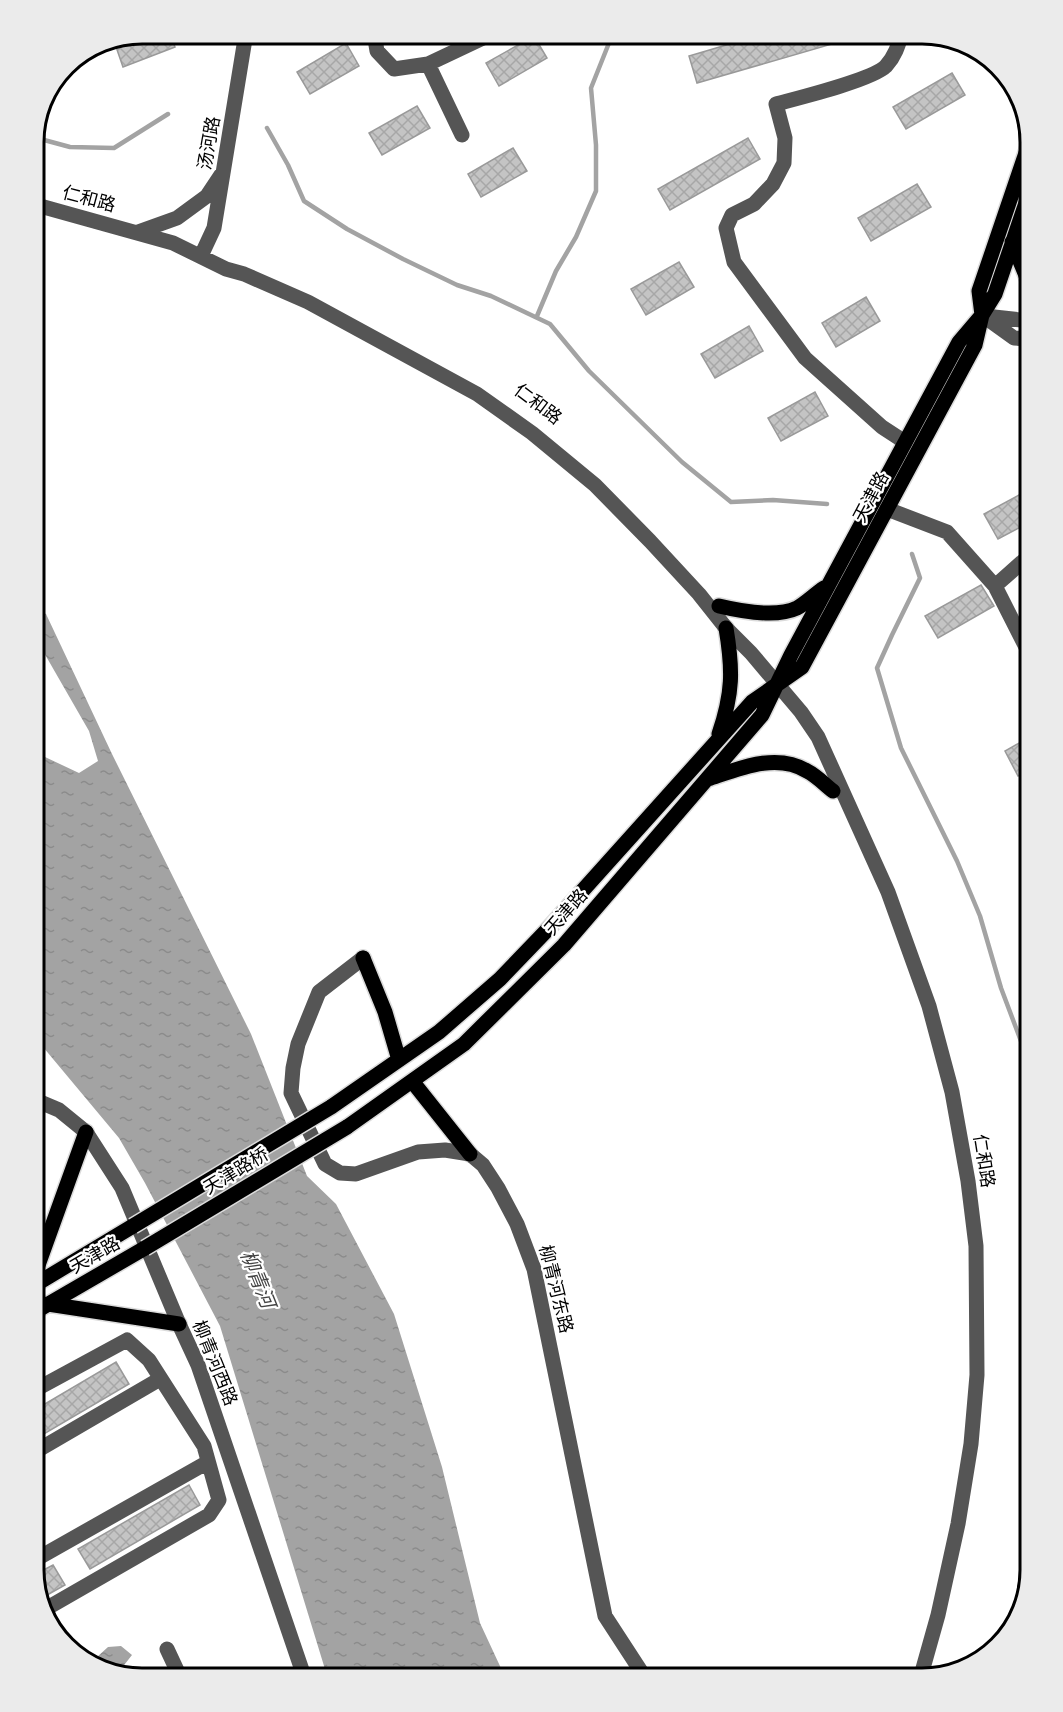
<svg xmlns="http://www.w3.org/2000/svg" width="1063" height="1712" font-family="'Fira Sans Condensed','Noto Sans SC',sans-serif">
<style>
.water{fill:url(#water-ripples)}
.lines{fill:none;stroke-linecap:round;stroke-linejoin:round}
.stream{stroke:#a3a3a3;stroke-width:4.5}
.building{fill:url(#building-cross-hatch);stroke:#999;stroke-width:1.5}
.major-casing{stroke:#dbdbdb;stroke-width:18}
.minor{stroke:#555;stroke-width:15}
.major{stroke:#000;stroke-width:15}
.major-bridge-casing{stroke:#dbdbdb;stroke-width:18;stroke-linecap:butt}
.major-bridge{stroke:#000;stroke-width:15}
.labels{text-anchor:middle;dominant-baseline:central;stroke-width:4.5;stroke-linejoin:round;paint-order:stroke}
.street-label{font-size:18px;fill:#000;stroke:#fff}
.water-label{font-size:20px;font-style:italic;fill:#444;stroke:#fff}
.rim{fill:none;stroke:#000;stroke-width:3}
</style>
<defs>
<pattern id="water-ripples" width="26" height="14" patternUnits="userSpaceOnUse" patternTransform="scale(1.5)"><rect width="26" height="14" fill="#a3a3a3"/><path d="M2 4q2-2 4 0t4 0M15 11q2-2 4 0t4 0" fill="none" stroke="#8b8b8b"/></pattern>
<pattern id="building-cross-hatch" width="8" height="8" patternUnits="userSpaceOnUse" patternTransform="scale(1.5)"><rect width="8" height="8" fill="#c4c4c4"/><path d="M0 0l8 8M0 8l8-8" fill="none" stroke="#a7a7a7"/></pattern>
</defs>
<rect width="100%" height="100%" fill="#fff"/>
<path class="water" d="M33,608l13,6 66,140 139,280 56,142 29,28 58,110 48,153 38,156 26,56h-178l-108,-353 -75,-143 -26,-45 -86,-103v-291l12,13 34,16 19,-12 -9,-30 -46,-80 -10,-8z
M121,1646l11,9 -11,14 -1,5 -26,-9 3,-8 11,-10z"/>
<g class="lines">
<path class="stream" d="M267,128l21,37 16,36 43,28 56,30 54,26 34,11 59,28 39,47 93,91 49,40 42,-2 54,4
M33,137l37,10 44,1 54,-34
M537,316l19,-45 20,-34 20,-46v-46l-5,-57 22,-55
M912,554l8,24 -28,57 -15,33 24,80 56,113 23,55 21,72 29,77
M1008,1632l20,-58 2,-27"/>
</g>
<path class="building" d="M141,33h29l5,14 -52,20 -9,-26z
M767,33h89v4l-159,46 -8,-27z
M534,36l13,22 -48,28 -13,-23z
M346,43l13,23 -49,28 -13,-22z
M952,73l13,22 -59,34 -13,-22z
M417,106l13,22 -48,27 -13,-22z
M748,138l12,21 -90,51 -12,-21z
M513,148l14,23 -46,26 -13,-23z
M917,184l14,23 -60,34 -13,-23z
M679,262l15,25 -48,28 -15,-26z
M866,297l14,24 -44,26 -14,-24z
M749,326l14,25 -48,27 -14,-24z
M815,392l13,24 -47,25 -13,-23z
M1030,489v33l-32,17 -14,-25z
M981,585l13,21 -56,32 -13,-22z
M1030,737v33l-12,6 -13,-25z
M116,1362l13,22 -92,54 -4,-7v-20z
M189,1485l11,20 -110,64 -12,-20z
M53,1565l12,20 -25,14 -6,-24z"/>
<g class="lines">
<defs>
<path id="major" d="M1012,242l18,43
M719,606c21,5 57,12 78,2 9,-5 18,-14 27,-20
M719,734c14,-41 14,-64 7,-106
M708,779c30,-10 68,-27 99,-8 10,5 18,14 26,20
M363,958l22,54 14,48
M412,1081l58,73
M331,1107l108,-75 61,-53 49,-51 203,-226 50,-35 173,-322 7,-30 -3,-24 51,-150
M347,1127l117,-83 100,-99 198,-230 29,-60 168,-313 23,-27 13,-21 35,-103
M33,1279l53,-147
M33,1286l100,-60
M48,1304l131,20
M33,1313l112,-65"/>
</defs>
<use href="#major" class="major-casing"/>
<path class="minor" d="M374,33l3,18 17,18 34,-5 55,-26 5,-5
M902,33c-4,13 -7,23 -16,33 -14,14 -88,32 -110,38l9,34 -1,25 -11,21 -19,20 -22,11 -6,13 8,34 71,96 77,69 23,15
M428,64l34,71
M33,204l140,39 53,26 18,5 64,28 169,92 55,39 63,52 55,56 49,53 27,34 25,25 50,59 17,25 70,155 41,114 23,86 16,89 8,65 1,129 -6,69 -13,80 -20,91 -18,64
M138,232l39,-14 30,-22 14,-21
M201,256l13,-28 32,-195
M982,315l32,23 16,1
M985,316l45,5
M887,509l60,23 48,54 35,69
M995,586l35,-31
M363,958l-44,34 -21,52 -5,24 -2,25 34,71 15,9 16,1 62,-22 27,-2 25,4 13,11 15,23 19,36 17,45 71,347 41,63
M33,1099l26,11 27,22 36,56 57,136 19,41 107,314
M33,1391l94,-51 22,20 55,86 15,54 -10,15 -167,96
M33,1453l127,-74
M33,1561l175,-99
M167,1649l14,30"/>
<use href="#major" class="major"/>
<defs>
<path id="major-bridge" d="M133,1226l198,-119
M145,1248l202,-121"/>
</defs>
<use href="#major-bridge" class="major-bridge-casing"/>
<use href="#major-bridge" class="major-bridge"/>
</g>
<g class="labels">
<g class="street-label">
<text transform="translate(209 143) rotate(-80)">汤河路</text>
<text transform="translate(89 199) rotate(15)">仁和路</text>
<text transform="translate(538 404) rotate(37)">仁和路</text>
<text transform="translate(871 497) rotate(-62)">天津路</text>
<text transform="translate(566 912) rotate(-49)">天津路</text>
<text transform="translate(984 1161) rotate(81)">仁和路</text>
<text transform="translate(236 1171) rotate(-31)">天津路桥</text>
<text transform="translate(95 1255) rotate(-30)">天津路</text>
<text transform="translate(556 1289) rotate(76)">柳青河东路</text>
<text transform="translate(215 1363) rotate(68)">柳青河西路</text>
</g>
<g class="water-label">
<text transform="translate(258 1279) rotate(68)">柳青河</text>
</g>
</g>
<path d="M0 0H1063V1712H0ZM142 44H922A98 98 0 0 1 1020 142V1570A98 98 0 0 1 922 1668H142A98 98 0 0 1 44 1570V142A98 98 0 0 1 142 44Z" fill="#ebebeb" fill-rule="evenodd"/>
<path class="rim" d="M142 44H922A98 98 0 0 1 1020 142V1570A98 98 0 0 1 922 1668H142A98 98 0 0 1 44 1570V142A98 98 0 0 1 142 44Z"/>
</svg>
